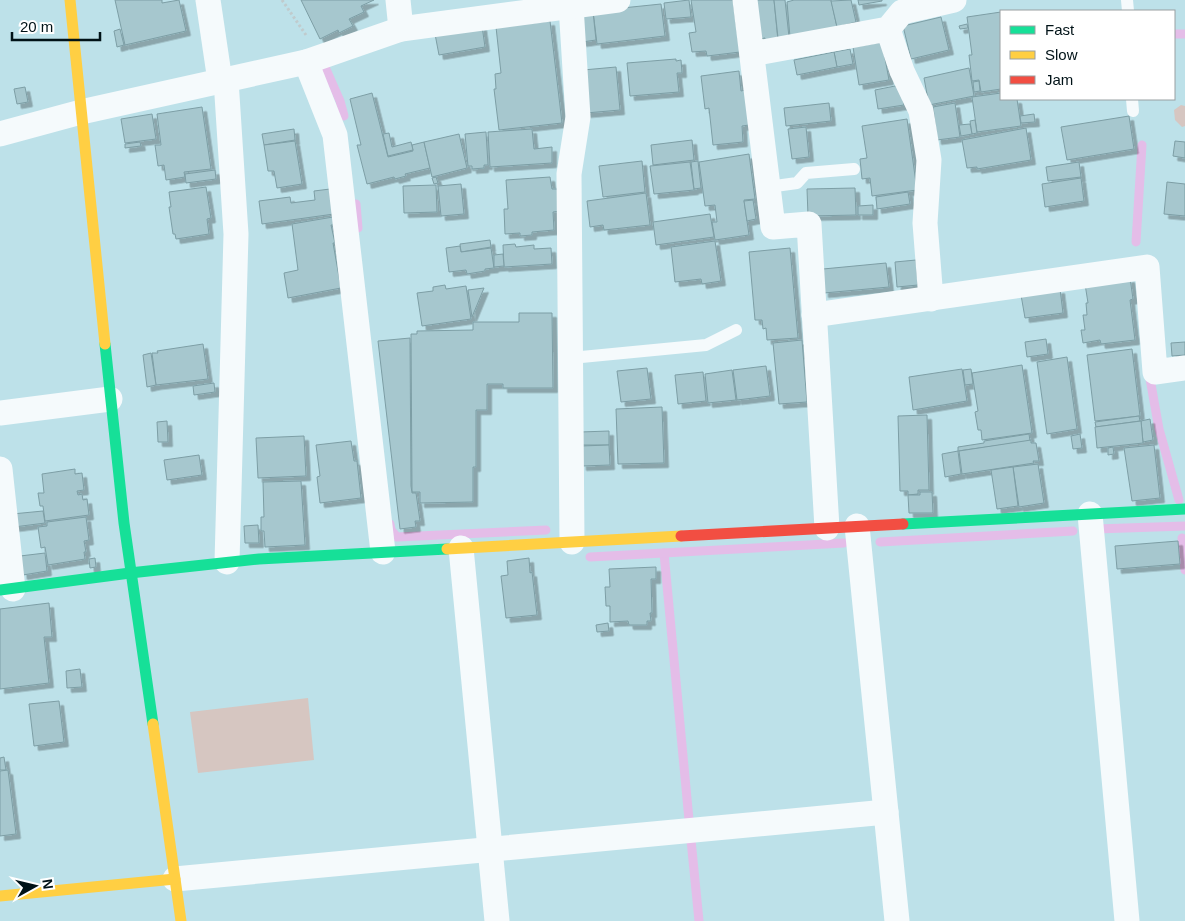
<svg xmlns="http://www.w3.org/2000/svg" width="1185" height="921" viewBox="0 0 1185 921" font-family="Helvetica,sans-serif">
	<defs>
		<filter id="shadow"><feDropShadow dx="4.5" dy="4.5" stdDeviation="0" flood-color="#0004"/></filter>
	</defs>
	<rect width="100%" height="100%" fill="#bde1e9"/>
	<g fill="#d6c6c1">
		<path d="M1181 105 1185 106V126L1182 127 1175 120 1174 110Z"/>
		<path d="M308 698 314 760 198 773 190 712Z"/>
	</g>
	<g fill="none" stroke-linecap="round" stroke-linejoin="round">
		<g stroke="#e4bde8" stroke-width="9">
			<path d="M1174 34H1185"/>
			<path d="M325 67 340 101 344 116"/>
			<path d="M356 204 358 228"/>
			<path d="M1136 242 1142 145"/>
			<path d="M1149 373 1159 429 1179 500"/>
			<path d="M390 524 391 530 397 537 546 530"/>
			<path d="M1096 529 1185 526"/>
			<path d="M1182 538 1185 570"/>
			<path d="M880 542 1073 531"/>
			<path d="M664 553 689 820"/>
			<path d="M590 557 844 543"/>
			<path d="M691 840 699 921"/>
		</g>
	</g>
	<g fill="#a6c7ce" stroke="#7d9ea5" filter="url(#shadow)">
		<path d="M115 0H162V3L179 0 186 31 125 45Z"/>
		<path d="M301 0H374L361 6 364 12 349 19 353 26 339 33 338 30 320 39Z"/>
		<path d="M689 0 691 17 666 19 664 3Z"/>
		<path d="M691 0H733L740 52 707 56 706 51 692 52 689 33 696 32Z"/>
		<path d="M756 0H774L778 41 765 42V38L760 39Z"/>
		<path d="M774 0H785L789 37 778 38Z"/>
		<path d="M794 0H831L837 27 790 37 787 2Z"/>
		<path d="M851 0 856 22 837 27 831 1Z"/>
		<path d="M858 0H882V1L859 5Z"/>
		<path d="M661 4 665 36 597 44 593 11Z"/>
		<path d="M593 12 596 40 582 42 578 14Z"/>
		<path d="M1001 12V89L981 92 979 80 972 81 969 55H972L967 17Z"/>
		<path d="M941 17 949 50 911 59 903 26Z"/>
		<path d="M550 21 562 123 499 130 494 89H496L495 74 501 73 496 27Z"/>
		<path d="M967 24 968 28 960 29 959 26Z"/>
		<path d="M482 26 485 47 439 55 435 34Z"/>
		<path d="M120 29 124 45 117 47 114 31Z"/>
		<path d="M882 42 889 80 859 85 853 47Z"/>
		<path d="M850 49 853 64 837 67 834 52Z"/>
		<path d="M834 52 837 67 797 75 794 60Z"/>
		<path d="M676 59V61L681 60 682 73H677L679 92 630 96 627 63Z"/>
		<path d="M616 67 620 110 586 113 583 70Z"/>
		<path d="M969 68 974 96 929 105 924 78Z"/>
		<path d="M739 71 741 91 745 90 749 125 742 126 743 142 713 145 709 108 705 109 701 76Z"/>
		<path d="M979 81 980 91 974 92 973 82Z"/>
		<path d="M900 85 904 105 878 109 875 90Z"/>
		<path d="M25 87 28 102 17 104 14 89Z"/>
		<path d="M372 93 388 157 413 151 412 145 424 142 430 168 405 174 406 176 395 179 394 177 367 184 357 145H361L350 99Z"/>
		<path d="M1001 93V99H1017L1021 126 977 132 972 97Z"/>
		<path d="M829 103 831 121 786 126 784 108Z"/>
		<path d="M955 103 960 137 937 140 933 107Z"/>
		<path d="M202 107 211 169 184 172 185 177 166 180 164 165 158 166 155 145H161L157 114Z"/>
		<path d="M152 114 156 139 125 143 121 119Z"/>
		<path d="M1034 114 1035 122 1021 123 1020 116Z"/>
		<path d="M1129 116 1134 149 1067 160 1061 127Z"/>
		<path d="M907 119 917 190 872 196 870 178 862 179 860 159 867 158 862 126Z"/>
		<path d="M975 120 977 133 972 134 970 121Z"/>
		<path d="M970 124 972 134 961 136 959 125Z"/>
		<path d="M806 127 809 157 792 159 788 129Z"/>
		<path d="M1026 128 1031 160 977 169V167L967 168 962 140Z"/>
		<path d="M294 129 295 140 264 145 262 134Z"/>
		<path d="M532 129 534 149 552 147V163L490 167 488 132Z"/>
		<path d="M486 132 488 165H484V168L472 169V166H468L465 134Z"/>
		<path d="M389 133 392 147 411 142 413 150 388 156 383 134Z"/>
		<path d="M459 134 467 168 432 177 424 142Z"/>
		<path d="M692 140 694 160 653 165 651 145Z"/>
		<path d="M295 141 302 184 277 188 274 171H268L264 145Z"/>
		<path d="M1175 141 1185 142V158L1173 156Z"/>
		<path d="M140 142 141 146 125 148V144Z"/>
		<path d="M749 154 755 199 744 200 749 235 715 240 712 222H717L715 205 705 206 699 162Z"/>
		<path d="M642 161 645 192 603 197 599 166Z"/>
		<path d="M698 161 701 188 694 189 691 162Z"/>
		<path d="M690 162 694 190 654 194 650 166Z"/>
		<path d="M1079 162 1081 177 1048 181 1046 167Z"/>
		<path d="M215 170 216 179 186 183 185 174Z"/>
		<path d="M436 177 438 183 434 184 432 178Z"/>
		<path d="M550 177 552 189H559L561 211 553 212 554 230 532 232V235L520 236V233L505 234 504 209H508L506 180Z"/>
		<path d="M1081 178 1084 201 1045 207 1042 184Z"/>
		<path d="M1167 182 1185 184V216L1164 214Z"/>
		<path d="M461 184 464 214 441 216 438 186Z"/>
		<path d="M436 185 437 212 404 213 403 186Z"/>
		<path d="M206 187 211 218 207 219 209 234 176 239 175 234H173L169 207H171L169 192Z"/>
		<path d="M855 188 856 215 808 216 807 189Z"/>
		<path d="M330 189 334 214 262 224 259 201 290 197 291 203 315 200 314 191Z"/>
		<path d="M908 192 910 204 877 209 876 197Z"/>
		<path d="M646 193 650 225 604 230 603 225 590 227 587 201Z"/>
		<path d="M753 200 756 219 747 221 744 201Z"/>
		<path d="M873 205V215H858V206Z"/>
		<path d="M710 214 714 237 656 245 653 222Z"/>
		<path d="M333 217 335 225H331L335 243H333L341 288 288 298 284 273 298 270 292 224Z"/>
		<path d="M490 240 491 247 461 252 460 244Z"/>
		<path d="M715 241 721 281 702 284 701 279 675 282 671 247Z"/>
		<path d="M515 244 516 247 534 245V249L551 248 552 264 504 267 503 245Z"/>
		<path d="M460 246 461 252 491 248 494 268 485 269V271L467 274 466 270 449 272 446 248Z"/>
		<path d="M790 248 798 338 767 340 766 328 763 329 762 320H755L749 252Z"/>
		<path d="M503 254 504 266 494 267V255Z"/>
		<path d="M916 260 918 285 897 287 895 262Z"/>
		<path d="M886 263 889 287 824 293 823 269Z"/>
		<path d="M1130 278 1133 299 1130 300 1135 340 1101 344 1100 340 1083 343 1081 330H1085L1083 315H1087L1086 303H1088L1085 284Z"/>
		<path d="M445 285 446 289 466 286 471 319 422 326 417 293 433 291V287Z"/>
		<path d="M484 288 472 317 468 290Z"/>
		<path d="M1060 289 1063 313 1025 318 1021 295Z"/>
		<path d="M519 313H552L553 388H503V384H487V410H476V467H473V502L420 503V492H412L411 334H417V331L473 330V322H519Z"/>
		<path d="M410 338 411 486 412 493H416L420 521H415L416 527 400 529 378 341Z"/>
		<path d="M1046 339 1048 354 1027 357 1025 342Z"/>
		<path d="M802 340 807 402 779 404 773 343Z"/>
		<path d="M1185 342V355L1172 356 1171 343Z"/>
		<path d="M203 344 208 379 156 385 152 353H158L157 351Z"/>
		<path d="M1132 349 1140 416 1095 421 1087 355Z"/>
		<path d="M151 353 156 385 147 387 143 355Z"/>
		<path d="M1067 357 1077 429 1047 434 1037 362Z"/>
		<path d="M1022 365 1032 433 982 440 981 430H978L975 412 978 411 972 373Z"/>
		<path d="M766 366 770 396 737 400 733 370Z"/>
		<path d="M647 368 651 399 621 402 617 371Z"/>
		<path d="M962 369 967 401 913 410 909 377Z"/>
		<path d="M971 369 973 384 965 385 963 370Z"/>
		<path d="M732 370 736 400 708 403 705 374Z"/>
		<path d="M703 372 706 401 678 404 675 375Z"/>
		<path d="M214 383 215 392 194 395 193 386Z"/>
		<path d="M662 407 664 463 618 464 616 409Z"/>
		<path d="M927 415 929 490H918V494L908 495V491H900L898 416Z"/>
		<path d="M1139 416 1140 421 1096 427 1095 422Z"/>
		<path d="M1150 419 1153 440 1143 442 1141 421Z"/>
		<path d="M167 421 168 442H158L157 422Z"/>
		<path d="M1141 421 1143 443 1097 448 1095 427Z"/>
		<path d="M609 431V445H581L580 432Z"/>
		<path d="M1029 434 1030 441 958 451V447L984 443V441Z"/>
		<path d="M1080 434 1082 448 1073 449 1071 436Z"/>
		<path d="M304 436 306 476 258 478 256 438Z"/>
		<path d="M1031 440V443H1036L1039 461H1033L1034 463 962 474 959 451Z"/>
		<path d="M351 441 354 461H357L361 498 320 503 317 477 320 476 316 445Z"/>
		<path d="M609 445 610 465 582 466 581 446Z"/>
		<path d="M1154 445 1160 498 1132 501 1124 448Z"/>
		<path d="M1113 447 1114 454 1108 455V448Z"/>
		<path d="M958 451 961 474 945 477 942 454Z"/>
		<path d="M199 455 202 475 167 480 164 460Z"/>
		<path d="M1038 464 1044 503 1019 507 1013 467Z"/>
		<path d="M1013 467 1018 506 997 509 991 470Z"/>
		<path d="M75 469V474L82 473 84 490 77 491 78 495 82 494 83 500 87 499 89 515 45 521 43 506H40L38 493H44L42 474Z"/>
		<path d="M301 481 305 545 265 547 264 531H261V517H264L263 482Z"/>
		<path d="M920 492H932L933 513H909L908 495H920Z"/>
		<path d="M43 511 45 523 14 527 12 514Z"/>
		<path d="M86 517 89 540 84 541 86 552H84L85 559 48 565 45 547 41 548 38 527 47 526V522Z"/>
		<path d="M258 525 259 543H245L244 526Z"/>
		<path d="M1178 541 1180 564 1117 569 1115 546Z"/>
		<path d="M45 553 47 571 23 575 20 556Z"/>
		<path d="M95 558 96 567 90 568 89 559Z"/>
		<path d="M529 558 530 573 532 572 537 615 506 618 501 576 508 575 507 561Z"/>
		<path d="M656 567V579H651L652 613H650L651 621H647V625H629L628 621 610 622V606H606L605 587H610L609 569Z"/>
		<path d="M49 603 52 637H44L49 683 0 689V609Z"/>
		<path d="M608 623 609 631 597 632 596 625Z"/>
		<path d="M80 669 82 687 67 688 66 671Z"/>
		<path d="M59 701 64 742 34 746 29 704Z"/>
		<path d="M4 757 6 770H0V758Z"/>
		<path d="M8 770 16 834 0 836V771Z"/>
	</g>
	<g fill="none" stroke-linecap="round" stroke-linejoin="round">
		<path stroke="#c0cbcd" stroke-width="3" stroke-dasharray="2.5 2.5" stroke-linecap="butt" d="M282 0 306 35"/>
		<g stroke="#f5fafc" stroke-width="12">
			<path d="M1127 0 1128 11"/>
			<path d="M1132 99 1133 111"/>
			<path d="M768 187 797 183 806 173 854 169"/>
			<path d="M571 358 706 345 736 330"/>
		</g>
		<g stroke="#f5fafc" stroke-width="25">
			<path d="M208 0 220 81"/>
			<path d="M398 0 401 29"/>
			<path d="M745 0 773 227 809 224 827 528"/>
			<path d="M571 6 578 117 569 174 572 542"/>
			<path d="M888 29 902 71 921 111 929 160 925 223 931 299"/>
			<path d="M752 54 888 29 902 12 954 0"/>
			<path d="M306 62 335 135 383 552"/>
			<path d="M226 80 236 234 227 562"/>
			<path d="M0 134 81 112 306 62 401 29 618 0"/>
			<path d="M814 315 1147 267 1155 372 1185 368"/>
			<path d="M0 413 110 399"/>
			<path d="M0 469 13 589"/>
			<path d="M1090 514 1127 921"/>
			<path d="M857 526 897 921"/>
			<path d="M461 548 497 921"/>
			<path d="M175 879 886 812"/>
		</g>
		<g stroke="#16e098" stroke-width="11">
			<path d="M105 344 124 523 153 724"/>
			<path d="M903 524 1185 509"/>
			<path d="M0 590 130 573 259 559 447 549"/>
		</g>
		<g stroke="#ffcf43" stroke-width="11">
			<path d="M70 0 105 344"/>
			<path d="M447 549 681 536"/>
			<path d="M153 724 181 921"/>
			<path d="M0 896 175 879"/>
		</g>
		<path stroke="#f24e42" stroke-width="11" d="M681 536 903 524"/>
	</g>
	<rect x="1000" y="10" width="175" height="90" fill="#ffffff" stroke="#99a0a2"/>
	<rect x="1010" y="26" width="25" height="8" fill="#16e098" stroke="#99a0a2"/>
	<text x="1045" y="35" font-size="15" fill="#001217">Fast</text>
	<rect x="1010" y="51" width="25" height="8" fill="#ffcf43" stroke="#99a0a2"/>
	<text x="1045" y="60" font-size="15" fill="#001217">Slow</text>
	<rect x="1010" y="76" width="25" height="8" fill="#f24e42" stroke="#99a0a2"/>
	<text x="1045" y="85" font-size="15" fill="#001217">Jam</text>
	<g transform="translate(35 886) rotate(82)" stroke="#ffffff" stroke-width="4" paint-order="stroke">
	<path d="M0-4L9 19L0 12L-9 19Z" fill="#001217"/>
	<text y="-8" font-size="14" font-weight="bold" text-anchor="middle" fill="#001217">N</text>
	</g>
	<path d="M12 32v8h88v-8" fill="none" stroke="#001217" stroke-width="2.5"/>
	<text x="20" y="32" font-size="15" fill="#001217" stroke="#ffffff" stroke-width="4" paint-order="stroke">20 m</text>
</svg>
